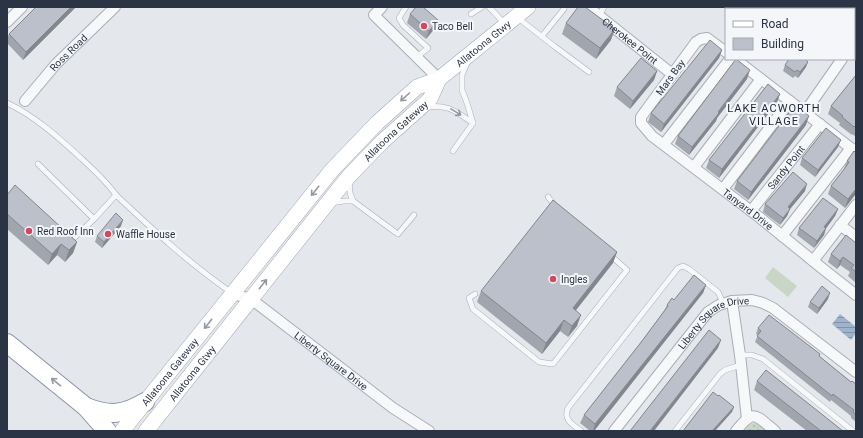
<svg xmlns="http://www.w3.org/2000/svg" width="863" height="438" viewBox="0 0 863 438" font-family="Roboto,sans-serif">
	<defs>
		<pattern id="park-dots" width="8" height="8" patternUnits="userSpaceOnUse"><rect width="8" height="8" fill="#c9d6c5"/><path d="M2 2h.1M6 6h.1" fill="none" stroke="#adb8ab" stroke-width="1.8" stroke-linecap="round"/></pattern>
		<pattern id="water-rules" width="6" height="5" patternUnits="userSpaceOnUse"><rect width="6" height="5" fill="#9fb4cc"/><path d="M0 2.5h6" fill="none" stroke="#8293a7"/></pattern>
	</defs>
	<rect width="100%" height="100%" fill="#e4e7ec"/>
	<path fill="url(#park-dots)" d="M754 423 759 424 767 431H744L749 425Z"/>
	<path fill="#c9d6c5" d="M773 267 797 286 788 297 765 278Z"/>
	<path fill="url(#water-rules)" d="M840 314 856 327V333L851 340 832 324Z"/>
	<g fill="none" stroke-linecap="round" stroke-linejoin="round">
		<defs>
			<g id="lane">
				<path d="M406 7 399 18 403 25 428 48 417 57"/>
				<path d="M489 7 505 24"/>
				<path d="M471 14 482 7"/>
				<path d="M599 16 604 7"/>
				<path d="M518 18 554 46 589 72"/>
				<path d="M542 36 564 9"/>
				<path d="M7 103C35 116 59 138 82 159 94 170 106 181 116 195"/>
				<path d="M427 107C449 104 456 112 473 123L467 103 462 90V75L467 63"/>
				<path d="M453 151 473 123"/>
				<path d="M38 164 94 219 116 195C153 230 190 264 232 293"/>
				<path d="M548 197 556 207"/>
				<path d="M353 201 395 232"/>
				<path d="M331 203 344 201H353L350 193 349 182"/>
				<path d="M398 234 414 215"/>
				<path d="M75 237 94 219"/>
				<path d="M475 294 469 298 473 309 539 362 553 364 627 270 610 255"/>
				<path d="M740 355H752L763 359 853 431"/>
				<path d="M581 431C573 425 563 420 568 408L678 268 683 266 689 269 718 292 723 303"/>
				<path d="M675 431 720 374 725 370 741 365"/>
			</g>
			<g id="street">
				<path d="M382 7 374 15 439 79"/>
				<path id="s1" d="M588 7 672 74"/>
				<path d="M7 22 22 7"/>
				<path d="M854 42 856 39"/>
				<path id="s2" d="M726 52 707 38 701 39 696 42 644 113 641 117V123L652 136 759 217 823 269 856 295"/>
				<path d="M735 59 856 152"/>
				<path id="s3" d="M25 101 56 64 115 7"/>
				<path d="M805 112 842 59"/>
				<path d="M664 144 730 59"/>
				<path d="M694 167 761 79"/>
				<path d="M723 189 790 101"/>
				<path id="s4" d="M751 211 820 124"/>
				<path d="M840 225 856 237"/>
				<path d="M782 236 851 148"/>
				<path d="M813 261 856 205"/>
				<path id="s5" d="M233 294 251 299 393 408 429 431"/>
				<path d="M732 301 740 355 747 419"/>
				<path id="s6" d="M614 431 708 312 719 305 732 301 752 300 763 303 773 308 856 372"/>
				<path d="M736 431C754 408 755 415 775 431"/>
			</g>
			<g id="primary">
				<path id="s7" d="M122 431 332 170 377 123 417 87 439 79 528 7"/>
				<path id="s8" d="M146 431 349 176 383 141 430 99 439 79"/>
			</g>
			<g id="highway">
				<path d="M7 343 86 407 107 431"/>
				<path d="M86 407C110 416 123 415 145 402"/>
			</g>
		</defs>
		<use href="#lane" stroke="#a9aeb7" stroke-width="6"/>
		<use href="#street" stroke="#a9aeb7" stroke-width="12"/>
		<use href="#primary" stroke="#a3abb8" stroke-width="16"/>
		<use href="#highway" stroke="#8b94a3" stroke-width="20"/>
		<use href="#lane" stroke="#f7f8fa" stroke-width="5"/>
		<use href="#street" stroke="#f7f8fa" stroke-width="10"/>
		<use href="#primary" stroke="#fff" stroke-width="15"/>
		<use href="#highway" stroke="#fff" stroke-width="18"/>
	</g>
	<g fill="#a1a5ae">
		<path d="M36 7H76L23 60 7 43V39L9 34Z"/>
		<path d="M794 7H804L802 9H797Z"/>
		<path d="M410 14 438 20 435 28 426 39 407 23Z"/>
		<path d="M566 23 611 40 596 59 562 34Z"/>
		<path d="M722 50 719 58 661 132 648 122 651 113Z"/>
		<path d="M789 59H807L806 67 798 78 795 76 793 78 783 71 785 65Z"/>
		<path d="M657 71 654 80 630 109 614 96 617 87Z"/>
		<path d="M856 75V137L852 134V135L839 125 840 123 828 114 831 106Z"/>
		<path d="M747 79 717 118 716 121 689 155 675 144 678 136Z"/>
		<path d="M780 94 777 102 719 178 706 168 709 160Z"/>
		<path d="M806 125 748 200 734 189 737 181Z"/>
		<path d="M838 147 815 177 800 165 802 158Z"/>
		<path d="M856 153V191L855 195 845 208 828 194 831 186 844 169 847 161Z"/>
		<path d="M805 191 785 215 790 209 787 216 780 225 763 212 765 204Z"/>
		<path d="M7 195 77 242 73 253 65 262 57 255 48 265 7 229Z"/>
		<path d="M838 209 835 216 826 228 824 235 814 248 797 235 799 228Z"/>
		<path d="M121 226 102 248 95 242 97 236Z"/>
		<path d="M856 243V283L848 276 850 272 840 265 837 269 828 262 831 254Z"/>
		<path d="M617 252 613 263 576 310 577 326 568 337 560 331 542 354 477 302 481 291Z"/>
		<path d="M706 285 703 293 594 431H590L580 423 584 415 642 341 664 311 667 305 674 300Z"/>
		<path d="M828 299 817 314 808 307 810 302Z"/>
		<path d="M758 328 820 354 819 356 851 382 856 384V422L851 418V416L831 400 830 402 755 342 758 335 756 334Z"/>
		<path d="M757 381 843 431H807L754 390Z"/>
	</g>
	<g fill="#83868d">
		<path d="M71 7H76L23 60 26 52Z"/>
		<path d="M438 20 435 28 426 39 429 31Z"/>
		<path d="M615 29 611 40 596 59 600 48Z"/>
		<path d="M722 50 719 58 661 132 664 124Z"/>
		<path d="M808 62 806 67 798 78 800 72Z"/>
		<path d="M750 70 747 79 717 118 716 121 689 155 692 147Z"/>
		<path d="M657 71 654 80 630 109 633 101Z"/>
		<path d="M780 94 777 102 719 178 722 169Z"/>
		<path d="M809 116 806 125 748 200 751 192Z"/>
		<path d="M841 140 838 147 815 177 818 170Z"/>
		<path d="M807 184 805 191 785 215 788 207Z"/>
		<path d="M856 185V191L855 195 845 208 848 199Z"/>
		<path d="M790 209 787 216 780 225 783 218Z"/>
		<path d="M838 209 835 216 822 234 824 227Z"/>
		<path d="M123 220 121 226 102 248 104 242Z"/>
		<path d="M826 228 824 235 814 248 817 241Z"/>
		<path d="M77 242 73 253 65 262 69 250Z"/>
		<path d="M61 244 57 255 48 265 52 254Z"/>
		<path d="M617 252 613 263 569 319 573 308Z"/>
		<path d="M843 257 840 265 837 269 840 261Z"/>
		<path d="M706 285 703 293 594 431H593L595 424Z"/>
		<path d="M830 293 828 299 817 314 819 308Z"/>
		<path d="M581 315 577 326 568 337 572 326Z"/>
		<path d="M564 320 560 331 542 354 546 343Z"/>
		<path d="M721 340 718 348 654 431H650Z"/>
		<path d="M734 407 732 412 715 431H712Z"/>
	</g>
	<g fill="#bbc0ca" stroke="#83868d">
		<path d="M36 7H71L26 52 9 34Z"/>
		<path d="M416 7H423L438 20 429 31 410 14Z"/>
		<path d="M578 7H585L615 29 600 48 566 23Z"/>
		<path d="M710 40 722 50 664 124 651 113Z"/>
		<path d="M641 58 657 71 633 101 617 87Z"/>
		<path d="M736 59 750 70 718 112 719 113 692 147 678 136Z"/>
		<path d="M789 59H807L806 60 808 62 800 72 797 70 795 72 785 65Z"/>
		<path d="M856 75V127L855 126 854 127 842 117 843 116 831 106Z"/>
		<path d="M768 84 780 94 722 169 709 160Z"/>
		<path d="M795 105 809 116 751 192 737 181Z"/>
		<path d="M826 128 841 140 818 170 802 158Z"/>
		<path d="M854 151 856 153V189L848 199 831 186 845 168 849 162 847 161Z"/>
		<path d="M793 172 807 184 788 207 790 209 783 218 765 204Z"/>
		<path d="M15 185 77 242 69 250 61 244 52 254 7 214V195Z"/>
		<path d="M823 198 838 209 824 227 826 228 817 241 799 228Z"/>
		<path d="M553 200 617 252 573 308 581 315 572 326 564 320 546 343 481 291Z"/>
		<path d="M116 213 123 220 104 242 97 236Z"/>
		<path d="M846 235 856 243V272L851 268 854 265 843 257 840 261 831 254Z"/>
		<path d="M694 275 706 285 595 424 584 415 642 341 668 306 667 305 672 298 674 300Z"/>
		<path d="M822 286 830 293 819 308 810 302Z"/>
		<path d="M769 315 820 354 819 356 851 382 852 381 856 384V415L853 412 854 410 833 394 832 396 757 336 761 331 758 328Z"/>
		<path d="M709 330 721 340 650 431H630Z"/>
		<path d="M766 370 843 431H821L757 381Z"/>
		<path d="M713 392 718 396 719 395 734 407 712 431H683Z"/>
	</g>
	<defs><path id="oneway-shaft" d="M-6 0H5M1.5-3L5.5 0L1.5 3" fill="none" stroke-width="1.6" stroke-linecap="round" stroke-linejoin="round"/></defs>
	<g stroke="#959aa2">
		<use href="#oneway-shaft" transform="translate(405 97) rotate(138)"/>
		<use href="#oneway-shaft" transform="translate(315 191) rotate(129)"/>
		<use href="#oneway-shaft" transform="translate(263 284) rotate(-52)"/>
		<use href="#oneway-shaft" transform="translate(208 324) rotate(129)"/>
		<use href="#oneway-shaft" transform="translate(56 382) rotate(-141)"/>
	</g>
	<use stroke="#9196a0" href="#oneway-shaft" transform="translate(456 112) rotate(31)"/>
	<g fill="#d1495b" stroke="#f4f6f9" stroke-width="1.5">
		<circle cx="424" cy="26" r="4"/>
		<circle cx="29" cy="231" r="4"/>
		<circle cx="108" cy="234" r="4"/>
		<circle cx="553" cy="279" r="4"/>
	</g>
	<g text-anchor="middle" stroke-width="4" stroke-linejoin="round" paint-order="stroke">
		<g font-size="10" fill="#2b3445" stroke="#f4f6f9" text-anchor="start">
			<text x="432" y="30">Taco Bell</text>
			<text x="37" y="235">Red Roof Inn</text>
			<text x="116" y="238">Waffle House</text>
			<text x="561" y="283">Ingles</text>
		</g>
		<g font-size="10" fill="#2b3445" stroke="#f4f6f9">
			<text dy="4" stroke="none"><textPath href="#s1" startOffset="54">Cherokee Point</textPath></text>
			<text dy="4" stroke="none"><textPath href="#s7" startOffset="534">Allatoona Gtwy</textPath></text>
			<text dy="4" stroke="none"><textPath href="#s3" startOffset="65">Ross Road</textPath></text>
			<text transform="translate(670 77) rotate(-54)" y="4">Mars Bay</text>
			<text dy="4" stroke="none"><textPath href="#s8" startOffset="391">Allatoona Gateway</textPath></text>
			<text dy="4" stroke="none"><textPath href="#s4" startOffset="56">Sandy Point</textPath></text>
			<text dy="4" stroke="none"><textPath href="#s2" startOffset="272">Tanyard Drive</textPath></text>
			<text dy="4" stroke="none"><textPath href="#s6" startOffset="151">Liberty Square Drive</textPath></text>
			<text dy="4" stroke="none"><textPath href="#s5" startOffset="120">Liberty Square Drive</textPath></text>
			<text dy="4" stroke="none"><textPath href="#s7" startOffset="76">Allatoona Gateway</textPath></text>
			<text dy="4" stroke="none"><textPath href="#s8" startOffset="74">Allatoona Gtwy</textPath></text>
		</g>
		<g font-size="11" letter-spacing="1" fill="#1d2536" stroke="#f4f6f9">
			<text x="774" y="112">LAKE ACWORTH<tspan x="774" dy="13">VILLAGE</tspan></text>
		</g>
	</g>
	<rect width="863" height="438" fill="none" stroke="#2b3445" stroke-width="16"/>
	<rect x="725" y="8" width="130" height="52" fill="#f4f6f9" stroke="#a4a8b1"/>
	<rect x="733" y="21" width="20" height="6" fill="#ffffff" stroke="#a4a8b1"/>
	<text x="761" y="28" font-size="12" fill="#2b3445">Road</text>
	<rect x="733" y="38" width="20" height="12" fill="#bbc0ca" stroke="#a4a8b1"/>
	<text x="761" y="48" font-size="12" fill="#2b3445">Building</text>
</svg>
